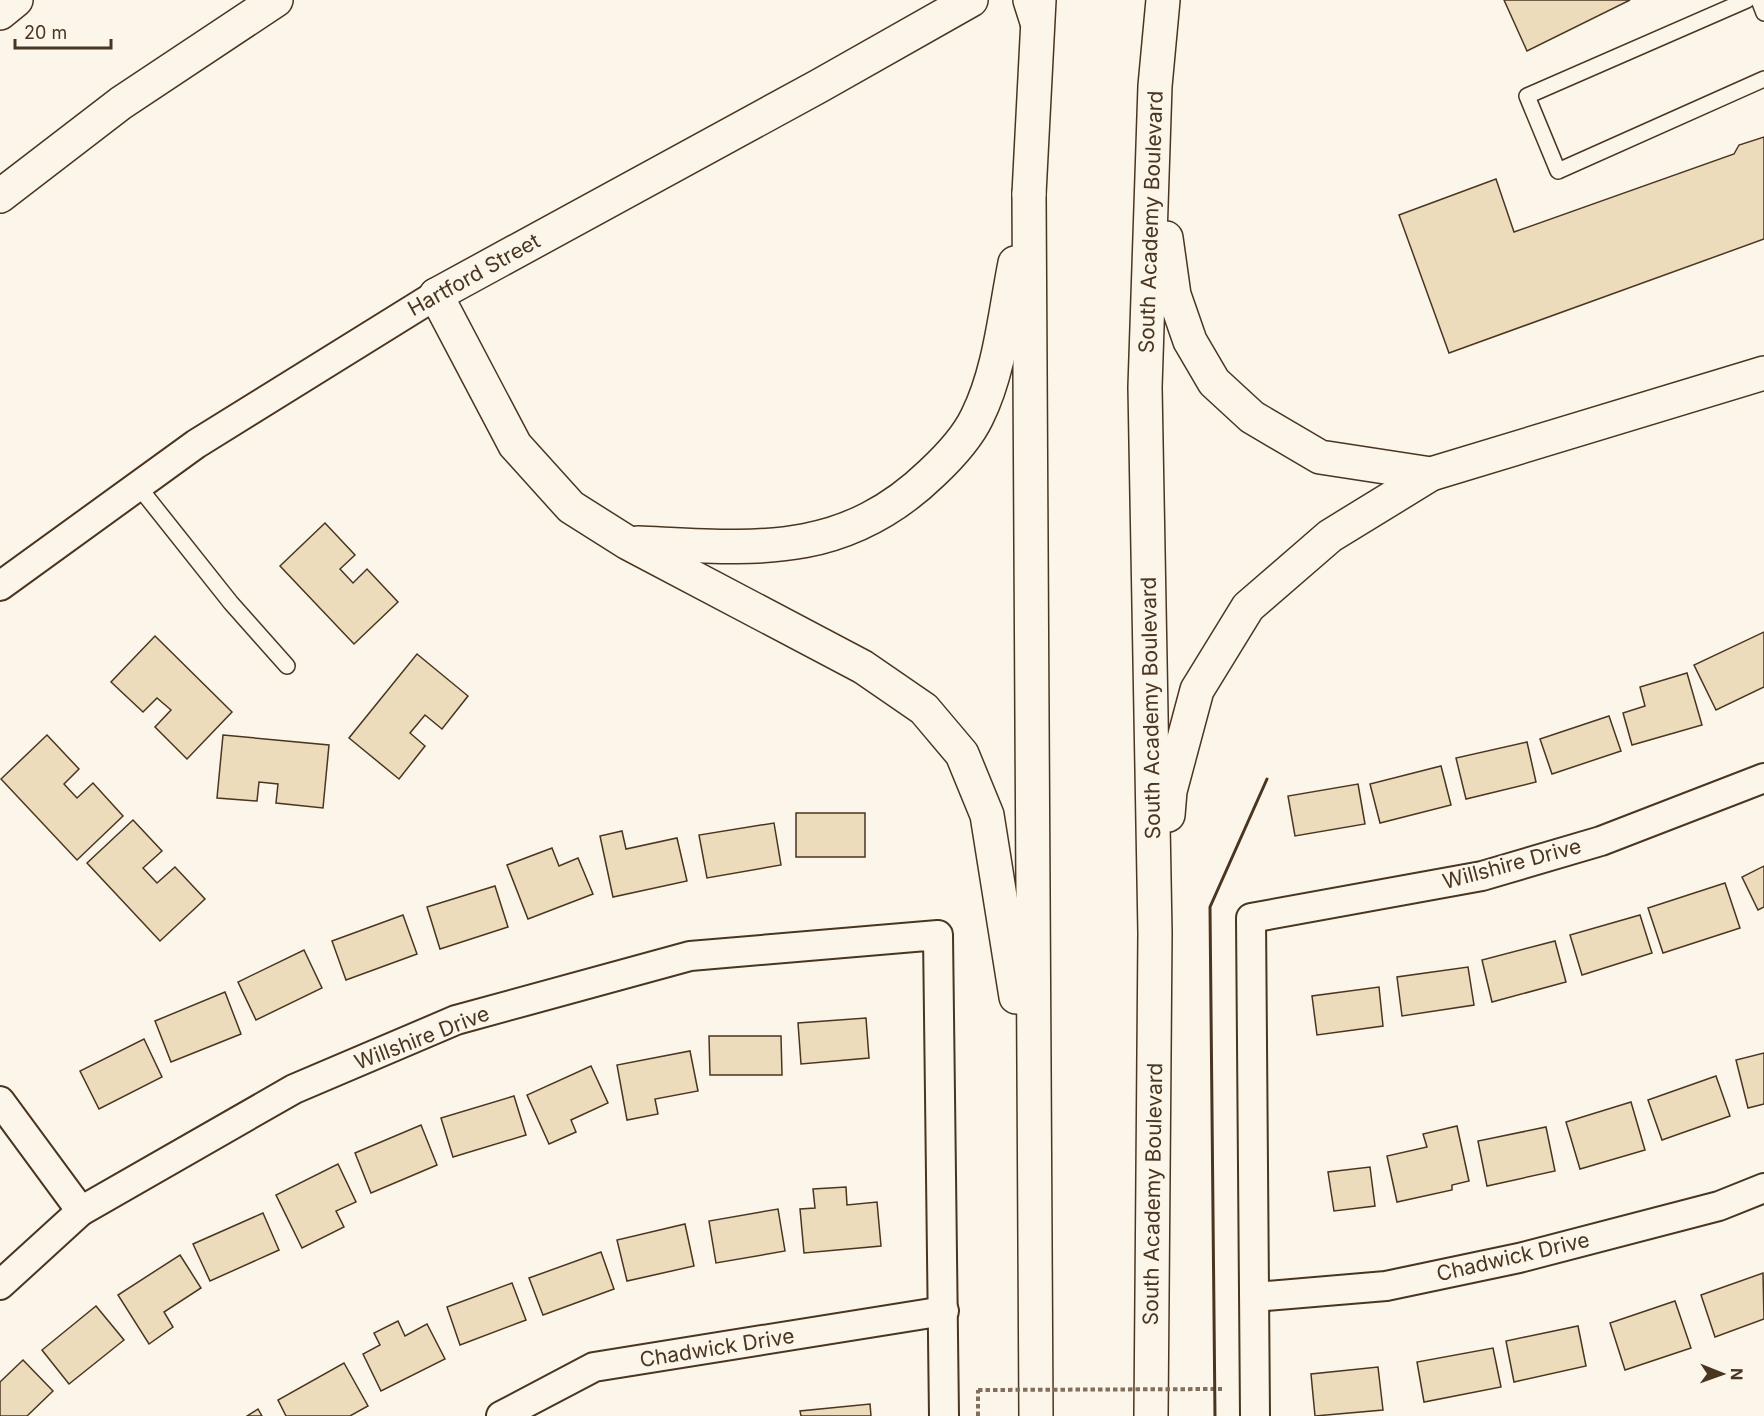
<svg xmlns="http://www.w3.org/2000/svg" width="1764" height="1416" viewBox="0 0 1764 1416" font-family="Inter,sans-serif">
	<rect width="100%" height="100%" fill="#fbf6e9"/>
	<g fill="#ecdcbc" stroke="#4a3520" stroke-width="1.5">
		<path d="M1504 0H1630L1527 51Z"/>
		<path d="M1764 137V239L1449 353 1399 215 1496 179 1514 232 1734 154 1739 145Z"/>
		<path d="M325 523 355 555 340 569 353 583 367 569 398 602 354 644 280 566Z"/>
		<path d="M1764 632V687L1716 710 1694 665Z"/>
		<path d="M155 636 232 712 187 759 155 727 171 710 157 698 143 712 111 682Z"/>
		<path d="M417 654 468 696 442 729 425 715 410 733 425 746 399 779 349 738Z"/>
		<path d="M1687 673 1702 725 1632 745 1623 713 1645 706 1640 687Z"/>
		<path d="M1609 716 1621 751 1552 774 1540 739Z"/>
		<path d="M47 735 79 769 64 784 77 798 93 783 123 816 77 860 1 779Z"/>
		<path d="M223 735 329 745 323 808 276 803 278 784 259 782 257 801 217 798Z"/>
		<path d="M1527 742 1536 782 1466 799 1456 758Z"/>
		<path d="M1441 766 1451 805 1380 823 1370 784Z"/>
		<path d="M1358 784 1365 824 1295 836 1288 796Z"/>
		<rect x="796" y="813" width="69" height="44"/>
		<path d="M133 820 162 851 143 868 157 883 175 867 205 899 160 941 87 863Z"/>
		<path d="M774 823 781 865 707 878 699 835Z"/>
		<path d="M622 831 626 849 677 838 687 881 613 897 600 836Z"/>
		<path d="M552 848 559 866 578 858 593 894 528 919 507 865Z"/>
		<path d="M1764 866V907L1758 910 1742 877Z"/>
		<path d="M1725 883 1740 928 1663 953 1648 908Z"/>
		<path d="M495 886 508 927 440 949 427 907Z"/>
		<path d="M403 915 417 954 346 980 332 941Z"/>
		<path d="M1640 915 1652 953 1582 975 1570 935Z"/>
		<path d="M1555 941 1566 982 1492 1002 1482 960Z"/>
		<path d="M304 950 322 988 256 1020 238 982Z"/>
		<path d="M1468 967 1474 1005 1402 1016 1397 977Z"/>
		<path d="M1379 987 1383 1026 1317 1035 1312 996Z"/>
		<path d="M225 992 241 1034 171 1062 155 1021Z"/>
		<path d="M866 1018 869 1058 801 1064 798 1023Z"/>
		<path d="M709 1036H781L782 1075H710Z"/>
		<path d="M144 1039 162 1077 99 1109 80 1071Z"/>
		<path d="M690 1051 698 1091 655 1099 658 1114 627 1120 617 1065Z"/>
		<path d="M1764 1053V1104L1748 1108 1736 1060Z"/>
		<path d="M591 1066 608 1103 571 1120 576 1132 549 1144 527 1095Z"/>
		<path d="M1716 1076 1730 1116 1662 1140 1648 1100Z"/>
		<path d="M514 1096 526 1135 453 1157 441 1118Z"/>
		<path d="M1631 1102 1645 1150 1580 1169 1566 1122Z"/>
		<path d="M421 1125 437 1165 371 1193 355 1153Z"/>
		<path d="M1457 1126 1469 1181 1452 1185V1190L1397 1202 1387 1156 1427 1147 1423 1134Z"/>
		<path d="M1546 1127 1555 1171 1487 1186 1478 1141Z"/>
		<path d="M338 1164 356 1202 336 1211 344 1227 302 1248 276 1195Z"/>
		<path d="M1370 1167 1375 1206 1334 1211 1328 1172Z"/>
		<path d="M846 1187 847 1205 877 1202 881 1246 804 1253 800 1209 815 1208 813 1189Z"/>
		<path d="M778 1209 785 1251 716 1263 709 1221Z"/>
		<path d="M263 1213 279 1250 210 1281 193 1244Z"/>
		<path d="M685 1224 694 1266 627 1281 617 1240Z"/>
		<path d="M601 1252 614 1289 543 1315 529 1278Z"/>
		<path d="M180 1255 201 1288 164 1312 173 1327 149 1344 118 1295Z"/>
		<path d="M1763 1273 1764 1319 1715 1337 1701 1295Z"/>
		<path d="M512 1283 526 1320 460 1345 447 1307Z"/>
		<path d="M1675 1301 1691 1348 1625 1370 1610 1323Z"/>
		<path d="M96 1306 124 1340 69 1384 42 1350Z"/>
		<path d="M398 1321 405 1336 427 1324 445 1359 381 1391 363 1354 380 1345 374 1333Z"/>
		<path d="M1578 1326 1586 1366 1514 1382 1506 1341Z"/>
		<path d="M1493 1348 1501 1387 1424 1402 1417 1362Z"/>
		<path d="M23 1360 53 1391 27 1416H0V1382Z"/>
		<path d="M344 1363 368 1406 350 1416H286L278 1400Z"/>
		<path d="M1378 1367 1383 1410 1315 1416 1311 1374Z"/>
		<path d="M870 1404 871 1416H801L800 1411Z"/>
		<path d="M258 1409 262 1416H247Z"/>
	</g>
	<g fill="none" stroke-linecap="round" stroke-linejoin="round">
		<defs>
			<g id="service">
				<path d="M1747 0 1527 96 1558 171 1764 79"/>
				<path d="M1759 0 1764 13"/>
				<path d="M138 486 231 603 287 666"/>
			</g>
			<g id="minor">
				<path d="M0 586 196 444 436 295"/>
				<path d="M0 1101 81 1211"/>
				<path d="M0 1285 81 1211 294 1089 456 1020 690 956 938 935 944 1416"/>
				<path d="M1255 1297 1386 1286 1519 1258 1719 1206 1764 1188"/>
				<path d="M501 1416 594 1367 944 1311"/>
				<path d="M1255 1416 1251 918 1482 876 1601 841 1764 778"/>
			</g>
			<path id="tertiary" d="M436 295 819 86 971 0"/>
			<path id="trunk" d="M1029 194 1039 0"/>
			<g id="motorway">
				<path d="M1030 0 1037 22"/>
				<path d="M0 13 16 0"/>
				<path d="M1029 194 1036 1416"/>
				<path d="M0 196 121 103 276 0"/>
				<path d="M1166 238 1174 295 1190 341 1214 382 1252 417 1320 457 1431 474"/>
				<path d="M436 295 515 445 571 507 628 543 863 667 924 709 962 754 987 815 1016 997"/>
				<path d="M638 543C752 548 842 560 932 473 948 458 967 438 977 417 1000 371 1005 313 1015 263"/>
				<path d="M1168 815 1170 791 1197 690 1248 607 1330 536 1431 474 1764 373"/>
				<path d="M1151 1416 1155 933 1145 387 1155 86 1163 0"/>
			</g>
		</defs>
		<use href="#service" stroke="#4a3520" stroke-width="18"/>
		<use href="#minor" stroke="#4a3520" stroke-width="32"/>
		<use href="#tertiary" stroke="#4a3520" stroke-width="36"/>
		<use href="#trunk" stroke="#4a3520" stroke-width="36"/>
		<use href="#motorway" stroke="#4a3520" stroke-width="36"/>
		<path stroke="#7f6f5c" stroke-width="4" stroke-dasharray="4.5 3" stroke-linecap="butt" d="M978 1416V1390"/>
		<use href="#service" stroke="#fbf6e9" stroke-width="15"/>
		<use href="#minor" stroke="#fbf6e9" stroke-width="28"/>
		<use href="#tertiary" stroke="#fbf6e9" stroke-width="33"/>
		<use href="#trunk" stroke="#fbf6e9" stroke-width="33"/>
		<use href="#motorway" stroke="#fbf6e9" stroke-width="33"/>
		<path stroke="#7f6f5c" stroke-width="4" stroke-dasharray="4.5 3" stroke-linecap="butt" d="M978 1390 1222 1389"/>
		<path stroke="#4a3520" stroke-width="3" d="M1215 1416 1210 907 1267 779"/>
	</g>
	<g text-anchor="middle" stroke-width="4.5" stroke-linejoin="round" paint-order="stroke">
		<g font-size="21" fill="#4a3520" stroke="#fbf6e9">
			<text transform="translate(1151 222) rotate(-88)" y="7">South Academy Boulevard</text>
			<text transform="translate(474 275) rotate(-29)" y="7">Hartford Street</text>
			<text transform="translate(1151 708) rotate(-91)" y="7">South Academy Boulevard</text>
			<text transform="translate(1512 864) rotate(-15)" y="7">Willshire Drive</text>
			<text transform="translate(422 1038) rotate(-21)" y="7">Willshire Drive</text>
			<text transform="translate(1153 1194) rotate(-89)" y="7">South Academy Boulevard</text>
			<text transform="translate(1513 1257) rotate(-13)" y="7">Chadwick Drive</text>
			<text transform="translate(717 1348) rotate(-9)" y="7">Chadwick Drive</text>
		</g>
	</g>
	<g transform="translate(1722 1374) rotate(91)" stroke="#fbf6e9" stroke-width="4.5" paint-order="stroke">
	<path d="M0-4.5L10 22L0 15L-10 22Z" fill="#4a3520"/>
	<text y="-9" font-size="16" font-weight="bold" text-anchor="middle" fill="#4a3520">N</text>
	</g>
	<path d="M15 39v9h96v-9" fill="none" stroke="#4a3520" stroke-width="3"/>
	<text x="24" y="39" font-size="18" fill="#4a3520" stroke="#fbf6e9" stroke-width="4.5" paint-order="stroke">20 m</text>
</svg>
